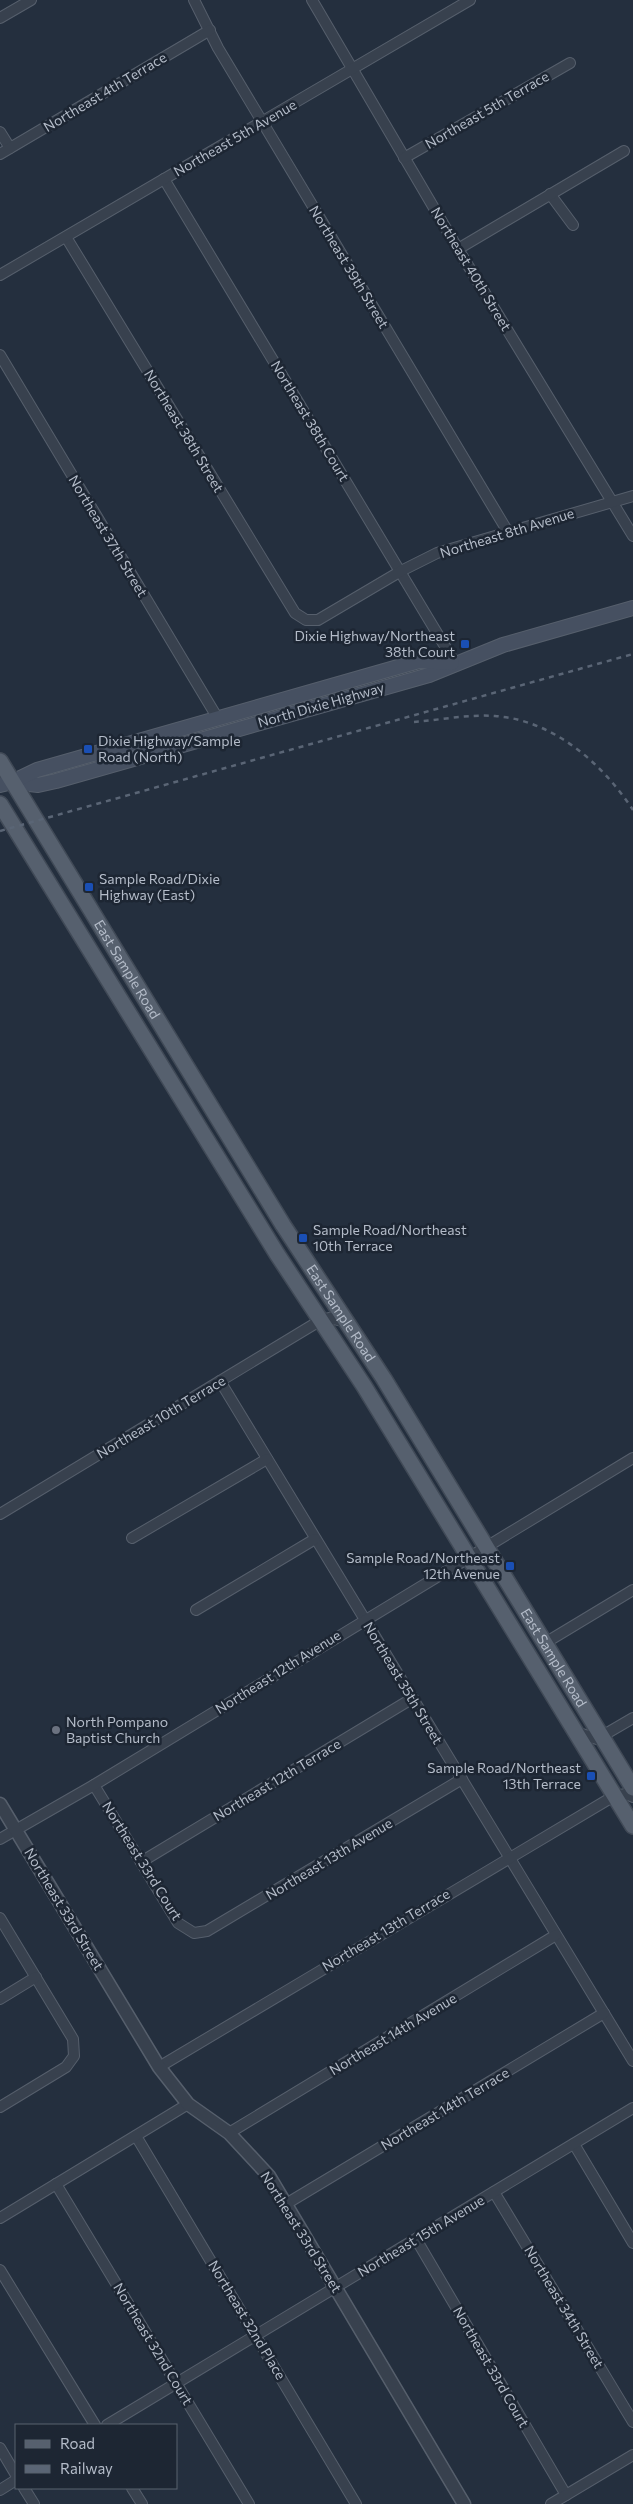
<svg xmlns="http://www.w3.org/2000/svg" width="633" height="2504" viewBox="0 0 633 2504" font-family="Commissioner,sans-serif">
	<rect width="100%" height="100%" fill="#242f3e"/>
	<g fill="none" stroke-linecap="round" stroke-linejoin="round">
		<defs>
			<g id="minor">
				<path d="M194 0 218 48 508 532"/>
				<path d="M312 0 458 249 633 536"/>
				<path d="M0 18 31 0"/>
				<path d="M0 132 10 148"/>
				<path d="M0 154 210 30"/>
				<path d="M404 158 570 63"/>
				<path d="M164 179 455 663"/>
				<path d="M550 194 573 225"/>
				<path d="M66 237 295 613 306 620H318L401 571 437 553 633 496"/>
				<path d="M458 249 624 151"/>
				<path d="M0 275 470 0"/>
				<path d="M0 355 217 717"/>
				<path d="M220 1381 633 2061"/>
				<path d="M0 1514 321 1320 329 1318 347 1322"/>
				<path d="M132 1538 267 1459"/>
				<path d="M196 1610 315 1539"/>
				<path d="M545 1643 633 1590"/>
				<path d="M576 1732 597 1739 633 1718"/>
				<path d="M94 1785 178 1923 194 1933 207 1931 462 1779"/>
				<path d="M0 1839 94 1785 633 1458"/>
				<path d="M141 1862 413 1698"/>
				<path d="M0 1918 73 2039 74 2056 66 2067 0 2107"/>
				<path d="M0 1999 36 1977"/>
				<path d="M159 2067 614 1796 626 1794 633 1797"/>
				<path d="M229 2133 556 1935"/>
				<path d="M136 2136 356 2504"/>
				<path d="M574 2144 633 2243"/>
				<path d="M56 2184 249 2504"/>
				<path d="M494 2192 633 2422"/>
				<path d="M286 2204 604 2013"/>
				<path d="M0 2218 188 2104"/>
				<path d="M416 2239 566 2495"/>
				<path d="M0 2270 95 2425"/>
				<path d="M107 2425 633 2108"/>
				<path d="M0 2448 16 2475"/>
				<path d="M24 2488 34 2504"/>
				<path d="M132 2488 142 2504"/>
				<path d="M0 2490 16 2480"/>
				<path d="M551 2504 633 2455"/>
			</g>
			<path id="tertiary" d="M0 1804 159 2067 188 2104 229 2133 269 2176 464 2504"/>
			<g id="secondary">
				<path d="M12 782 38 785 56 781 429 675 503 645 633 608"/>
				<path d="M0 785 12 782 37 770 419 661 452 663"/>
			</g>
			<g id="primary">
				<path id="s1" d="M0 761 283 1225 384 1379 633 1788"/>
				<path d="M0 804 277 1254 364 1386 633 1826"/>
			</g>
		</defs>
		<use href="#minor" stroke="#565f6c" stroke-width="12"/>
		<use href="#tertiary" stroke="#565f6c" stroke-width="15"/>
		<use href="#secondary" stroke="#565f6c" stroke-width="16"/>
		<use href="#primary" stroke="#414a57" stroke-width="18"/>
		<use href="#minor" stroke="#38414e" stroke-width="10"/>
		<use href="#tertiary" stroke="#38414e" stroke-width="12"/>
		<use href="#secondary" stroke="#465061" stroke-width="14"/>
		<use href="#primary" stroke="#56606e" stroke-width="15"/>
		<g stroke="#5a6575" stroke-width="2.5" stroke-dasharray="5 5" stroke-linecap="butt">
			<path d="M414 722C440 720 469 714 495 716 553 720 602 763 633 810"/>
			<path d="M0 831 633 654"/>
		</g>
	</g>
	<g fill="#1a4fb4" stroke="#1d2633" stroke-width="2">
		<rect x="460" y="639" width="10" height="10" rx="2.5"/>
		<rect x="83" y="744" width="10" height="10" rx="2.5"/>
		<rect x="84" y="882" width="10" height="10" rx="2.5"/>
		<rect x="298" y="1233" width="10" height="10" rx="2.5"/>
		<rect x="505" y="1561" width="10" height="10" rx="2.5"/>
		<rect x="586" y="1771" width="10" height="10" rx="2.5"/>
	</g>
	<circle fill="#6b7280" stroke="#1d2633" stroke-width="2" cx="56" cy="1730" r="5"/>
	<g text-anchor="middle" stroke-width="5" stroke-linejoin="round" paint-order="stroke">
		<g font-size="14" fill="#b4bcc9" stroke="#1d2633">
			<text transform="translate(105 92) rotate(-31)" y="5">Northeast 4th Terrace</text>
			<text transform="translate(487 110) rotate(-30)" y="5">Northeast 5th Terrace</text>
			<text transform="translate(235 138) rotate(-30)" y="5">Northeast 5th Avenue</text>
			<text transform="translate(349 267) rotate(59)" y="5">Northeast 39th Street</text>
			<text transform="translate(471 269) rotate(59)" y="5">Northeast 40th Street</text>
			<text transform="translate(310 421) rotate(59)" y="5">Northeast 38th Court</text>
			<text transform="translate(184 431) rotate(59)" y="5">Northeast 38th Street</text>
			<text transform="translate(507 533) rotate(-17)" y="5">Northeast 8th Avenue</text>
			<text transform="translate(108 536) rotate(59)" y="5">Northeast 37th Street</text>
			<text transform="translate(321 705) rotate(-16)" y="5">North Dixie Highway</text>
			<text dy="5" stroke="none"><textPath href="#s1" startOffset="244">East Sample Road</textPath></text>
			<text dy="5" stroke="none"><textPath href="#s1" startOffset="649">East Sample Road</textPath></text>
			<text transform="translate(161 1417) rotate(-31)" y="5">Northeast 10th Terrace</text>
			<text dy="5" stroke="none"><textPath href="#s1" startOffset="1054">East Sample Road</textPath></text>
			<text transform="translate(278 1672) rotate(-32)" y="5">Northeast 12th Avenue</text>
			<text transform="translate(403 1683) rotate(59)" y="5">Northeast 35th Street</text>
			<text transform="translate(277 1780) rotate(-31)" y="5">Northeast 12th Terrace</text>
			<text transform="translate(329 1859) rotate(-31)" y="5">Northeast 13th Avenue</text>
			<text transform="translate(142 1861) rotate(58)" y="5">Northeast 33rd Court</text>
			<text transform="translate(64 1909) rotate(59)" y="5">Northeast 33rd Street</text>
			<text transform="translate(386 1930) rotate(-31)" y="5">Northeast 13th Terrace</text>
			<text transform="translate(393 2034) rotate(-31)" y="5">Northeast 14th Avenue</text>
			<text transform="translate(445 2109) rotate(-31)" y="5">Northeast 14th Terrace</text>
			<text transform="translate(301 2232) rotate(58)" y="5">Northeast 33rd Street</text>
			<text transform="translate(421 2236) rotate(-31)" y="5">Northeast 15th Avenue</text>
			<text transform="translate(564 2307) rotate(59)" y="5">Northeast 34th Street</text>
			<text transform="translate(247 2320) rotate(59)" y="5">Northeast 32nd Place</text>
			<text transform="translate(153 2344) rotate(59)" y="5">Northeast 32nd Court</text>
			<text transform="translate(491 2367) rotate(60)" y="5">Northeast 33rd Court</text>
		</g>
		<g font-size="14" fill="#b4bcc9" stroke="#1d2633" text-anchor="start">
			<text x="455" y="641" text-anchor="end">Dixie Highway/Northeast<tspan x="455" dy="16">38th Court</tspan></text>
			<text x="98" y="746">Dixie Highway/Sample<tspan x="98" dy="16">Road (North)</tspan></text>
			<text x="99" y="884">Sample Road/Dixie<tspan x="99" dy="16">Highway (East)</tspan></text>
			<text x="313" y="1235">Sample Road/Northeast<tspan x="313" dy="16">10th Terrace</tspan></text>
			<text x="500" y="1563" text-anchor="end">Sample Road/Northeast<tspan x="500" dy="16">12th Avenue</tspan></text>
			<text x="66" y="1727">North Pompano<tspan x="66" dy="16">Baptist Church</tspan></text>
			<text x="581" y="1773" text-anchor="end">Sample Road/Northeast<tspan x="581" dy="16">13th Terrace</tspan></text>
		</g>
	</g>
	<rect x="15" y="2424" width="162" height="65" fill="#1d2633" stroke="#59626f"/>
	<rect x="25" y="2440" width="25" height="8" fill="#56606e" stroke="#59626f"/>
	<text x="60" y="2449" font-size="15" fill="#b4bcc9">Road</text>
	<rect x="25" y="2465" width="25" height="8" fill="#5a6575" stroke="#59626f"/>
	<text x="60" y="2474" font-size="15" fill="#b4bcc9">Railway</text>
</svg>
